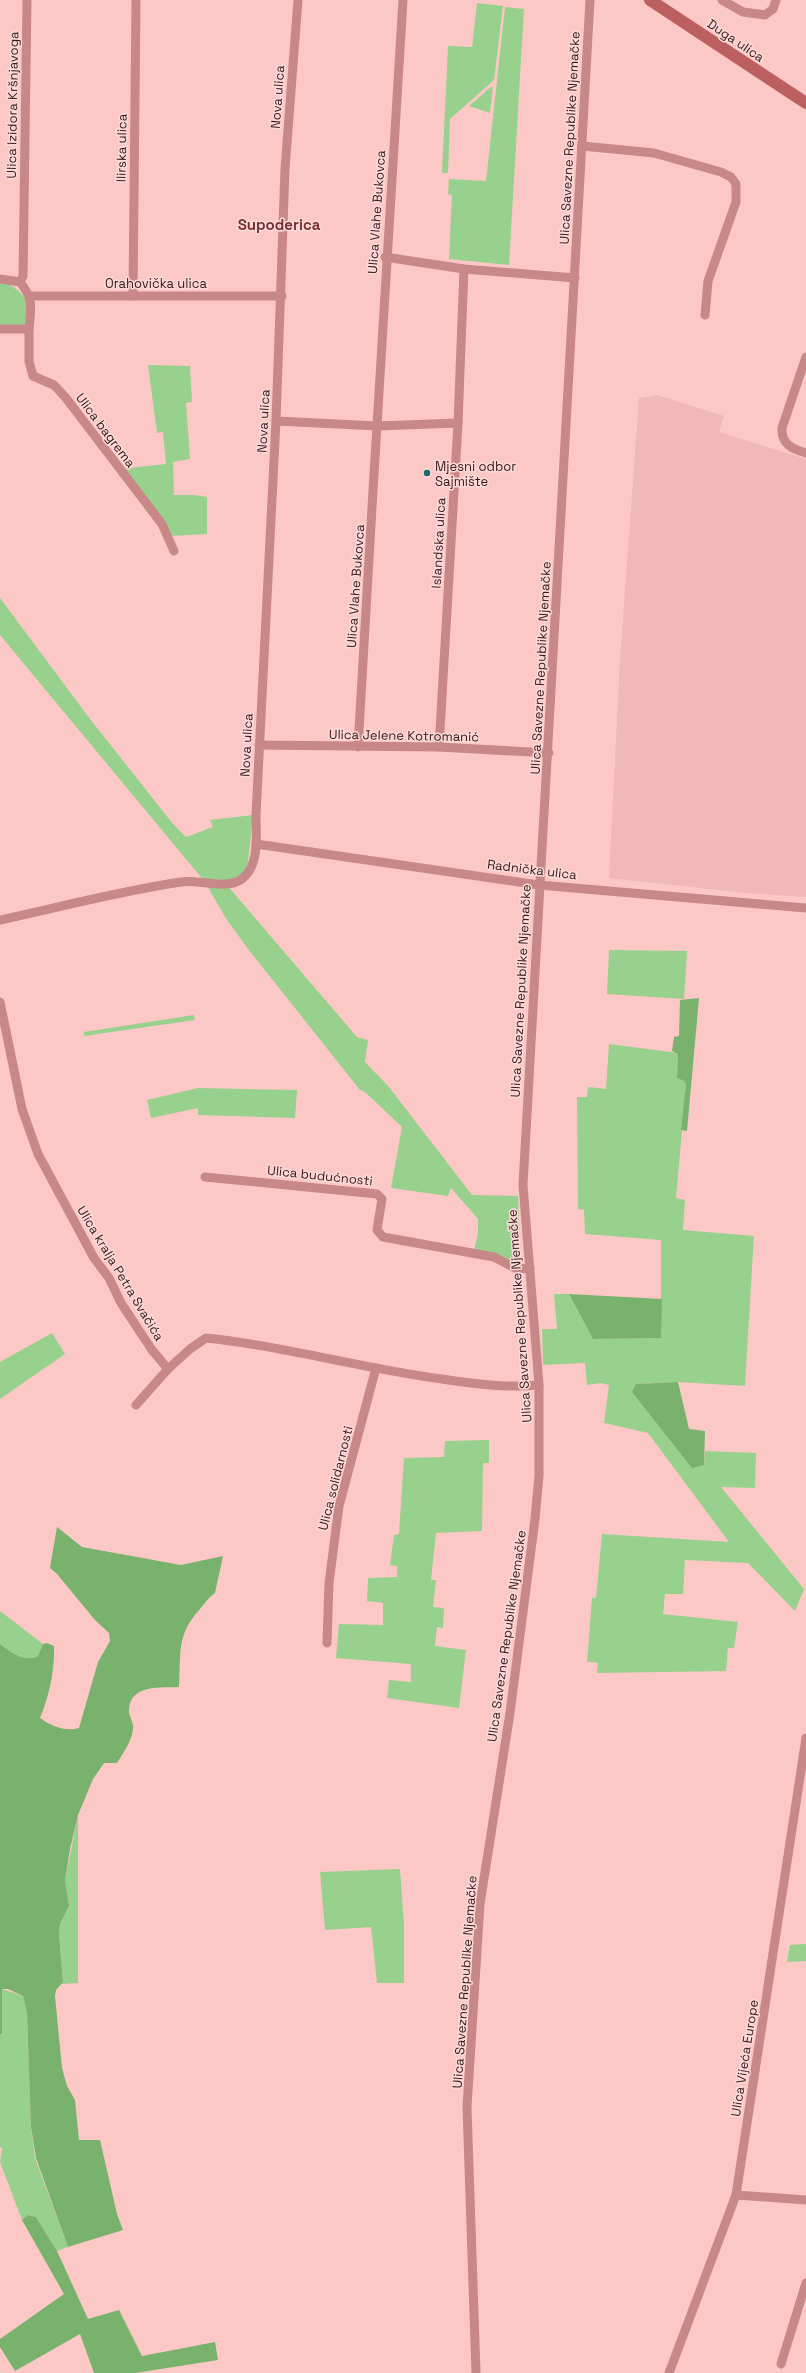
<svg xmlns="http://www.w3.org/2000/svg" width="806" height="2373" viewBox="0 0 806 2373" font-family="'Space Grotesk',sans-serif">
	<rect width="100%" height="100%" fill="#fcc8c6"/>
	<path fill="#f0b8b7" d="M657 395 724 416 719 432 806 459V897L746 893 609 878 620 660 639 398Z"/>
	<g fill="#98d18d">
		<path d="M477 3 503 6 494 80 450 119 448 173H442L448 46 472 47Z"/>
		<path d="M505 7 524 9 509 265 449 259 452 195 448 194 449 179 486 181Z"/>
		<path d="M491 87H493L490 113 469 106Z"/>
		<path d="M0 281C19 287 36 303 25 325L0 326Z"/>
		<path d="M148 365 190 366 192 402 186 403 190 459 173 462 174 495H195L207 497V534L168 536 120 469 166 464 163 432 157 433Z"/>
		<path d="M0 598 90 719 173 824 186 837 213 827 210 820 253 815 248 862 244 872 226 884 357 1037 368 1040 365 1062 389 1087 472 1195 518 1196 521 1262 518 1265 504 1257 474 1250 478 1234V1219L451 1188 448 1196 391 1188 402 1127 365 1092 360 1090 248 949 225 917 205 882 0 635Z"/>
		<path d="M609 950 687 951 684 999 607 994Z"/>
		<path d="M194 1015 195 1020 84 1036V1032Z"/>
		<path d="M609 1044 678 1053 677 1078 684 1081 686 1084 676 1198 685 1200 683 1230 754 1236 745 1386 678 1382 636 1384 704 1465 705 1451 756 1453 755 1488 721 1487 804 1589 795 1611 748 1563 685 1560 683 1594H665L663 1614 738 1622 734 1648H728L726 1671 597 1673 598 1663 587 1662 592 1598H596L602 1534 729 1542 648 1433 604 1423 609 1385 601 1383 587 1385 585 1363 543 1365 542 1329H557L554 1294H569L593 1339 661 1338V1240L585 1234 584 1210 578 1209 577 1097H587L588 1087 606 1089Z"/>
		<path d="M198 1088 297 1090 295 1118 198 1115V1108L151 1118 147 1100Z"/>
		<path d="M52 1333 65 1354 0 1399V1362Z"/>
		<path d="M489 1440V1463H483L482 1531 436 1533 431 1580H436L433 1607 444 1608 443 1628 437 1627 435 1646 466 1650 459 1708 387 1698 389 1680 411 1682V1664L336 1658 339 1624 383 1625V1603L367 1601 368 1578 397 1577V1566L390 1565 394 1535 399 1534 404 1458 444 1457 445 1441Z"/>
		<path d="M0 1611 43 1644 38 1656C24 1663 12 1652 0 1644Z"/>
		<path d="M78 1815V1983L61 1984 63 1982 59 1934 60 1924 69 1906 65 1881Z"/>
		<path d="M400 1869 404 1925V1983H377L371 1927 325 1930 320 1872Z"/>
		<path d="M806 1944V1961L787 1962 790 1945Z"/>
		<path d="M2 1989 23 1996 27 2013 31 2127 35 2158 68 2247 57 2251 36 2217 28 2215 22 2220 0 2162 2 2148 0 2147V2034H2Z"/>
	</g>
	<g fill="#78b26d">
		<path d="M699 998 687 1131 681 1130 686 1084 684 1081 677 1078 678 1054 672 1051 674 1037 679 1036 680 1000Z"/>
		<path d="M569 1294 662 1299 661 1338 593 1339Z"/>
		<path d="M678 1382 689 1429 705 1431 704 1465 692 1468 632 1392 636 1384Z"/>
		<path d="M57 1527 82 1547 181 1565 223 1556 215 1593C209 1597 205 1603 200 1609 176 1635 181 1653 179 1687 161 1688 131 1684 129 1709 128 1715 134 1722 133 1729 132 1741 123 1753 117 1763H104L93 1779 78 1815 70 1849 65 1881 69 1906 60 1924 59 1934 63 1982 56 1990 55 1996 62 2068 67 2086 75 2100 79 2140H100L117 2214 123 2230 68 2247 36 2158 31 2127 27 2013 23 1996 8 1989H2V2034H0V1644C11 1652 24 1663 38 1656L43 1644 47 1643 54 1646C55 1669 49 1697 40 1718 51 1726 65 1732 79 1728L98 1662 110 1641 109 1633 95 1620 57 1574 50 1568Z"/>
		<path d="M28 2215 36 2217 57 2251 88 2319 119 2310 142 2356 215 2342 218 2360 135 2373H94L80 2334 15 2371 0 2347V2339L64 2294 22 2220Z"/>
	</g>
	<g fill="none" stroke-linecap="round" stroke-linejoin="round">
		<g stroke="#c88887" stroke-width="9">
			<path d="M722 0 743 12 765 15 773 9 776 0"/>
			<path d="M582 146 654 153 721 172 731 177 736 184V202L708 281 705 315"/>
			<path d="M385 257 464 269 575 278"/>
			<path d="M0 279 20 282C34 299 31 309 29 329H0"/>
			<path d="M20 282 23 276 27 0"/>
			<path d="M30 296H282"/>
			<path d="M133 296 136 0"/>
			<path d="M29 329V361L33 376 54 385 66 398 162 524 174 551"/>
			<path d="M806 357 782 428C781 444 792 449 806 453"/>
			<path d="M276 421 378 426 458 423"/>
			<path d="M259 745 439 747 549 753"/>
			<path d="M358 747C373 498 386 249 403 0"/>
			<path d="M439 747 458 423 464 269"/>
			<path d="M256 844 539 885 806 908"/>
			<path d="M0 920C60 907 120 891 181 882 199 879 228 891 243 878 260 864 256 834 256 815L276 421 285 169 298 0"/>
			<path d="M0 1002 22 1109 38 1154 94 1258 109 1278 121 1303 152 1350 168 1369 190 1349 206 1338C285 1346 363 1369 442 1379 474 1384 506 1388 539 1385"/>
			<path d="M205 1177 377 1194 382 1199 377 1230 383 1237 494 1257 515 1268 530 1269"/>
			<path d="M136 1405 168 1369"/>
			<path d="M327 1643 329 1583 339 1506 376 1368"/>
			<path d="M736 2195 806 2200"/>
			<path d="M781 2364 806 2283"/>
			<path d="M476 2373 467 2107 480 1904 510 1713 535 1519 539 1475V1385L523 1185 590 0"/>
			<path d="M669 2373 736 2195 806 1738"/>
		</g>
		<path stroke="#bc5f60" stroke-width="12" d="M650 0 806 103"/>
	</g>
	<circle fill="#1b686d" stroke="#fddad9" stroke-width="1.5" cx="427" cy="473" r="4"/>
	<g text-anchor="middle" stroke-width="3" stroke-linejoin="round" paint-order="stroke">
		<g font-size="13" fill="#371818" stroke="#fddad9">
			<text transform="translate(736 40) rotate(34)" y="5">Duga ulica</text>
			<text transform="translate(277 97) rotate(-86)" y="5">Nova ulica</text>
			<text transform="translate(12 105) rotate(-89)" y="5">Ulica Izidora Kršnjavoga</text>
			<text transform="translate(569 138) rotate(-87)" y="5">Ulica Savezne Republike Njemačke</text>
			<text transform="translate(121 148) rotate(-89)" y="5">Ilirska ulica</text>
			<text transform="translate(376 212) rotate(-86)" y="5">Ulica Vlahe Bukovca</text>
			<text x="156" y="288">Orahovička ulica</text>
			<text transform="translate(263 421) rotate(-87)" y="5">Nova ulica</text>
			<text transform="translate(106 430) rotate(53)" y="5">Ulica bagrema</text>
			<text transform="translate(438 543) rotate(-87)" y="5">Islandska ulica</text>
			<text transform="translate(355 586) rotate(-86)" y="5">Ulica Vlahe Bukovca</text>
			<text transform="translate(540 668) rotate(-87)" y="5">Ulica Savezne Republike Njemačke</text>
			<text transform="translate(404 735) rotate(1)" y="5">Ulica Jelene Kotromanić</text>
			<text transform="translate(246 745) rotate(-87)" y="5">Nova ulica</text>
			<text transform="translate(532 869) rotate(7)" y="5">Radnička ulica</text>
			<text transform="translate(520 991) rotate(-87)" y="5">Ulica Savezne Republike Njemačke</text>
			<text transform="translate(320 1175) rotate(6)" y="5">Ulica budućnosti</text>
			<text transform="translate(121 1273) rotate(59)" y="5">Ulica kralja Petra Svačića</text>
			<text transform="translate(519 1316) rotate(-94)" y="5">Ulica Savezne Republike Njemačke</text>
			<text transform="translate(335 1478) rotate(-76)" y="5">Ulica solidarnosti</text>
			<text transform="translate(506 1636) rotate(-82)" y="5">Ulica Savezne Republike Njemačke</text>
			<text transform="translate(464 1982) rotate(-86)" y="5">Ulica Savezne Republike Njemačke</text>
			<text transform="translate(744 2058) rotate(-81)" y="5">Ulica Vijeća Europe</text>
		</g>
		<g font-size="13" fill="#371818" stroke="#fddad9" text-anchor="start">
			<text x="435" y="471">Mjesni odbor<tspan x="435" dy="15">Sajmište</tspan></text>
		</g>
		<g font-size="15" font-weight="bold" fill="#793234" stroke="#fddad9">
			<text x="279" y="230">Supoderica</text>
		</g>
	</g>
</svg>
